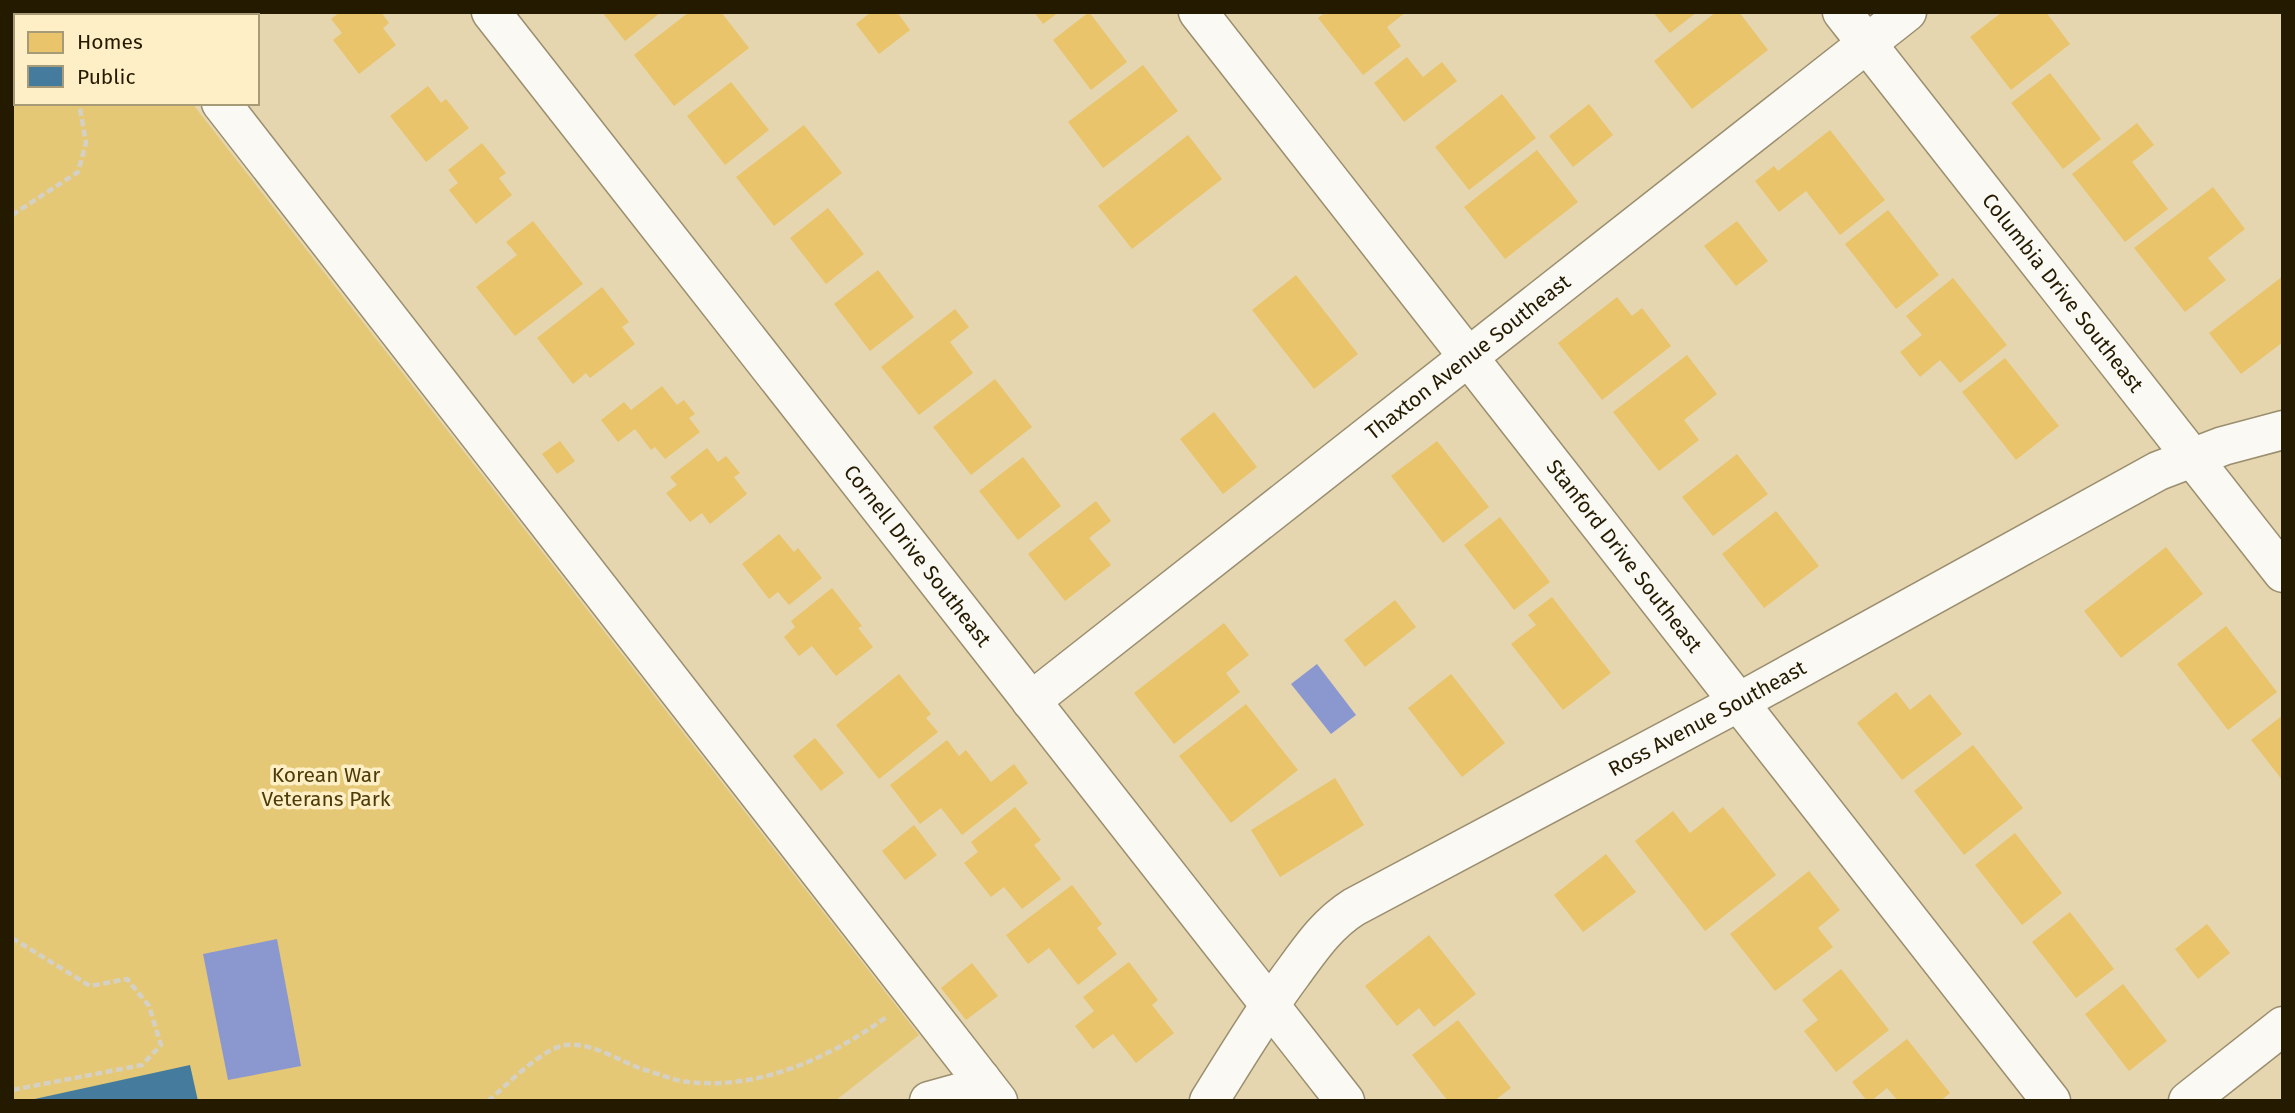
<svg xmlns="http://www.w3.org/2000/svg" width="2295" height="1113" viewBox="0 0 2295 1113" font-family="'Fira Sans',sans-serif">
	<rect width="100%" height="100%" fill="#e5d6b0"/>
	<path fill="#e5c876" d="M12 12H121L124 16H16V103H192L919 1035 835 1101H12Z"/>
	<g fill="#8b98d0">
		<path d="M1317 664 1356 715 1331 734 1291 684Z"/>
		<path d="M277 939 301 1066 228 1080 203 954Z"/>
	</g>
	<g fill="#e9c46a">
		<path d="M340 12H381L389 23 383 28 396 45 359 74 333 40 342 33 331 19Z"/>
		<path d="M602 12H661L625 41Z"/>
		<path d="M689 12H721L749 48 674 106 634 55Z"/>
		<path d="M871 12H897L910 30 879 54 856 24Z"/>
		<path d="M1034 12H1059L1043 24Z"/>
		<path d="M1089 12 1127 62 1091 90 1053 40Z"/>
		<path d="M1326 12H1406L1387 27 1401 46 1363 75 1318 18Z"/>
		<path d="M1653 12H1697L1670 33Z"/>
		<path d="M1716 12H1739L1768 50 1692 109 1654 61Z"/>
		<path d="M2002 12H2046L2070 44 2011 90 1970 37Z"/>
		<path d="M1407 57 1423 77 1442 62 1457 81 1404 122 1374 83Z"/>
		<path d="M1143 65 1178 111 1103 168 1068 122Z"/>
		<path d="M2050 73 2101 139 2063 169 2011 103Z"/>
		<path d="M731 82 769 130 725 165 687 116Z"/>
		<path d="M428 86 441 103 446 99 469 128 426 162 390 116Z"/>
		<path d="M1502 94 1536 138 1469 190 1435 147Z"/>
		<path d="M1589 104 1613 135 1573 167 1549 136Z"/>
		<path d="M2137 123 2154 145 2132 162 2168 209 2125 242 2072 174Z"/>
		<path d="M804 125 842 173 774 226 736 177Z"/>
		<path d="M1830 130 1885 200 1840 235 1806 191 1779 212 1755 181 1774 166 1778 171Z"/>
		<path d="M1188 135 1222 179 1132 249 1098 206Z"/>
		<path d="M482 143 506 173 499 178 512 195 476 224 449 190 458 183 448 170Z"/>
		<path d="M1537 150 1578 202 1505 259 1464 207Z"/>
		<path d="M2213 187 2245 229 2208 258 2226 280 2185 312 2134 248Z"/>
		<path d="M828 208 864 254 826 284 790 238Z"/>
		<path d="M1888 210 1939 275 1896 309 1845 244Z"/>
		<path d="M533 221 583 284 515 336 476 287 517 255 506 242Z"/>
		<path d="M1737 221 1768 261 1736 286 1704 246Z"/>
		<path d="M878 270 914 317 870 351 834 304Z"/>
		<path d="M1296 275 1358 354 1314 389 1252 310Z"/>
		<path d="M2283 276V342L2241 374 2209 333Z"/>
		<path d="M1953 278 2007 345 1960 383 1940 360 1920 377 1900 352 1922 335 1906 316Z"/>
		<path d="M602 287 629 322 622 327 635 344 590 378 586 373 573 384 537 338Z"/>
		<path d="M1617 297 1632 316 1642 308 1671 346 1602 400 1558 343Z"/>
		<path d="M955 309 969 327 950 342 973 373 919 415 881 367Z"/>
		<path d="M1687 355 1717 394 1684 420 1699 440 1659 471 1613 412Z"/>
		<path d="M2005 358 2059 426 2016 460 1962 392Z"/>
		<path d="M995 379 1032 427 971 475 933 427Z"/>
		<path d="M662 386 677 405 684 400 695 414 689 418 700 432 665 459 655 447 651 450 635 429 618 442 601 420 624 402 631 410Z"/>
		<path d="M1214 412 1257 467 1223 494 1180 439Z"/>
		<path d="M560 441 575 461 557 474 542 454Z"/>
		<path d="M1437 441 1489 507 1443 543 1391 476Z"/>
		<path d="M707 448 718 462 726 456 740 473 734 477 747 494 710 524 702 513 690 522 666 493 677 485 670 477Z"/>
		<path d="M1737 454 1768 494 1713 536 1682 497Z"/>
		<path d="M1023 457 1061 506 1018 540 979 491Z"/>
		<path d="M1096 501 1111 521 1089 538 1111 565 1065 601 1028 554Z"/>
		<path d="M1776 511 1819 566 1764 608 1722 554Z"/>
		<path d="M1500 517 1550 582 1514 610 1464 545Z"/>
		<path d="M779 534 794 552 798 548 822 578 789 605 778 592 769 599 742 564Z"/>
		<path d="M2166 547 2203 594 2121 658 2084 611Z"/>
		<path d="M832 588 862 626 858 628 873 647 836 676 812 646 799 656 784 637 795 627 791 621Z"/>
		<path d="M1552 597 1611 673 1563 710 1511 644 1536 625 1528 615Z"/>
		<path d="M1395 600 1416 627 1365 667 1344 640Z"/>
		<path d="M1224 623 1249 655 1226 673 1240 692 1174 744 1134 693Z"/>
		<path d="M2226 626 2277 692 2228 730 2177 664Z"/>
		<path d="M899 674 931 714 926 718 938 732 879 779 836 725Z"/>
		<path d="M1451 674 1505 743 1462 777 1408 708Z"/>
		<path d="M1896 692 1910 710 1930 694 1962 734 1902 780 1857 723Z"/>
		<path d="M1246 704 1298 770 1231 823 1179 756Z"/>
		<path d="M2283 715V781L2251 740Z"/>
		<path d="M815 738 844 773 821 791 793 756Z"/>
		<path d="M947 740 959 756 966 750 991 782 1014 764 1028 783 962 835 941 808 920 824 890 785Z"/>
		<path d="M1973 745 2023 808 1964 855 1914 791Z"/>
		<path d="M1335 778 1364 825 1280 877 1251 830Z"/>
		<path d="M1015 807 1041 840 1034 845 1061 879 1022 909 1004 887 991 897 964 863 978 852 971 842Z"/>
		<path d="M1723 807 1776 875 1705 931 1635 841 1673 811 1690 833Z"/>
		<path d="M914 825 937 855 905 880 882 851Z"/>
		<path d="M2015 833 2062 893 2022 925 1975 865Z"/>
		<path d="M1606 854 1636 892 1583 932 1554 895Z"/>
		<path d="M1809 871 1840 910 1818 928 1833 947 1775 991 1730 934Z"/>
		<path d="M1072 885 1102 924 1097 928 1117 954 1078 985 1049 948 1028 964 1006 935Z"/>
		<path d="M2070 912 2114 969 2076 998 2032 942Z"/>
		<path d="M2207 924 2230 953 2198 979 2175 949Z"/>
		<path d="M1429 935 1476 994 1434 1027 1419 1008 1397 1026 1365 986Z"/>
		<path d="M1129 962 1158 1000 1152 1005 1174 1033 1136 1063 1113 1034 1093 1049 1075 1026 1094 1011 1083 997Z"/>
		<path d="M972 963 998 996 966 1020 941 988Z"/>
		<path d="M1841 969 1889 1030 1836 1072 1804 1031 1818 1020 1802 1000Z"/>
		<path d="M2123 984 2167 1041 2129 1071 2085 1014Z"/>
		<path d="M1458 1020 1511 1088 1494 1101H1448L1412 1055Z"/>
		<path d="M1907 1039 1950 1093 1940 1101H1898L1887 1088 1871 1101H1867L1852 1082Z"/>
	</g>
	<path fill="#457b9d" d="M190 1065 198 1101H30V1100Z"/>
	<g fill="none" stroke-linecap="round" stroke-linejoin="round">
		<defs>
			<g id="minor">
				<path d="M150 12 153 16"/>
				<path id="s1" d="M491 12 1345 1101"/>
				<path id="s2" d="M1198 12 2051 1101"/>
				<path id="s3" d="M1842 12 2283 573"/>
				<path d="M221 103 998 1101"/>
				<path id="s4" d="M1031 701 1907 12"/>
				<path d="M929 1101 965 1091 981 1079"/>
				<path id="s5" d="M1209 1101C1236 1058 1262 1014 1292 974 1311 948 1327 924 1354 907L1739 702 2158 471 2223 446 2283 430"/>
				<path d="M2188 1101 2283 1026"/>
			</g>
		</defs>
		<use href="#minor" stroke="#9a8e6f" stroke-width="41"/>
		<g stroke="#d5d0c4" stroke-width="4.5" stroke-dasharray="7 3.5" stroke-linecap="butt">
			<path d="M12 18 16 22"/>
			<path d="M12 215 78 172 86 143 79 103"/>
			<path d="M12 938 90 986 127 979 149 1006 161 1045 142 1065 12 1090"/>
			<path d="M488 1101C507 1085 542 1048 566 1045 592 1042 619 1061 642 1069 657 1073 674 1081 689 1082 761 1090 831 1057 888 1016"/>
		</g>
		<use href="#minor" stroke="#fbf9f3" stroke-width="38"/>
	</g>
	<g text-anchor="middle" stroke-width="7" stroke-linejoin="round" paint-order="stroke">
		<g font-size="21" fill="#241a00" stroke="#ffefc6">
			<text dy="7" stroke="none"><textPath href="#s3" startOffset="357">Columbia Drive Southeast</textPath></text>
			<text dy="7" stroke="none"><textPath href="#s4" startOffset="556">Thaxton Avenue Southeast</textPath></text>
			<text dy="7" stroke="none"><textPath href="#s1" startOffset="691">Cornell Drive Southeast</textPath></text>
			<text dy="7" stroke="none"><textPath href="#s2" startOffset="691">Stanford Drive Southeast</textPath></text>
			<text dy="7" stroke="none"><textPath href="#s5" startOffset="644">Ross Avenue Southeast</textPath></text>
		</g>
		<g font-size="21" fill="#4d3c07" stroke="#ffefc6">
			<text x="326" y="782">Korean War<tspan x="326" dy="24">Veterans Park</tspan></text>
		</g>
	</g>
	<rect width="2295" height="1113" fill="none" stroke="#241a00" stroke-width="28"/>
	<rect x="14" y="14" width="245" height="91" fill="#ffefc6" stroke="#a79a77" stroke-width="2"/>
	<rect x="28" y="32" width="35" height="21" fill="#e9c46a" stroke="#a79a77" stroke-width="2"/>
	<text x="77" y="49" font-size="21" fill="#241a00">Homes</text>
	<rect x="28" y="66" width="35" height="21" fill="#457b9d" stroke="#a79a77" stroke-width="2"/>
	<text x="77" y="84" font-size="21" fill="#241a00">Public</text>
</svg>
